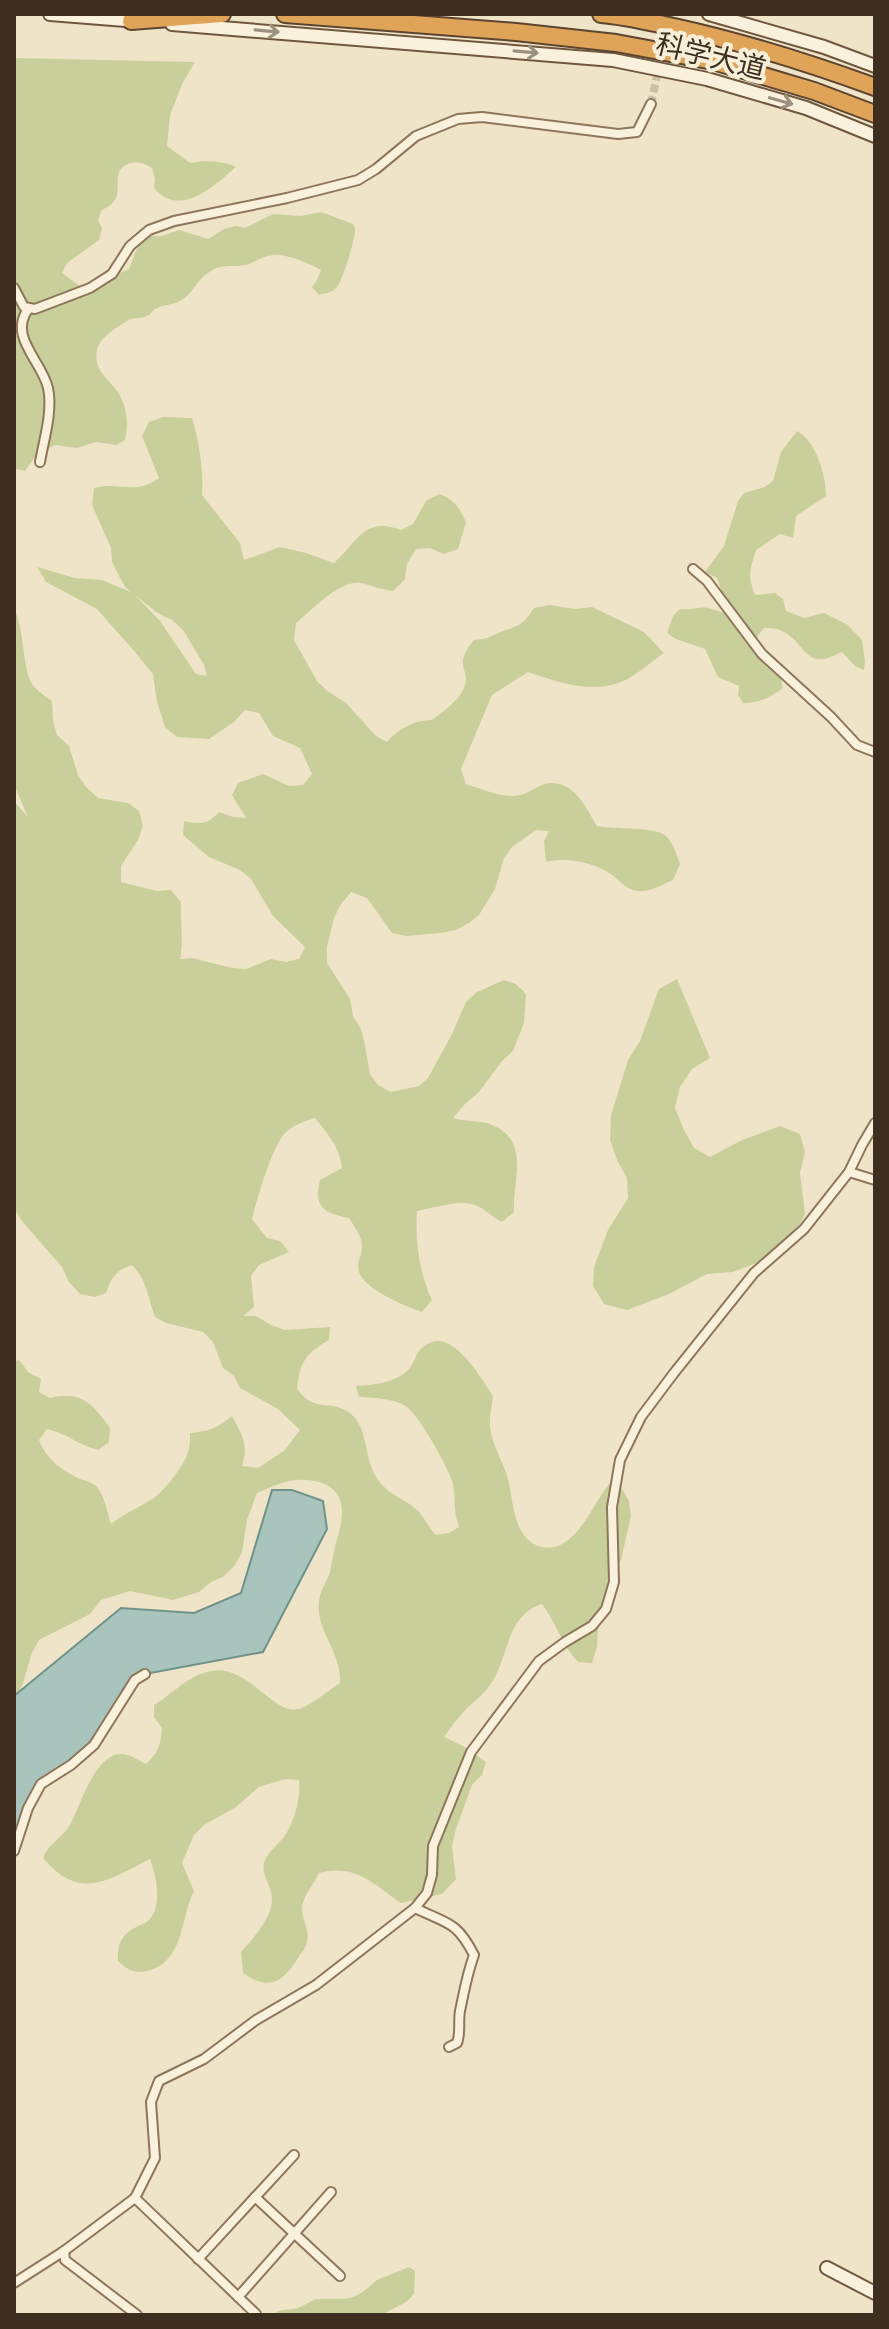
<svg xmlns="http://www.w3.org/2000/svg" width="889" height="2329" viewBox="0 0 889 2329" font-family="'Zilla Slab','Noto Sans SC',serif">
	<rect width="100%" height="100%" fill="#f0e4c8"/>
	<g fill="#c9cf9b">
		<path d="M14 58 195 62 183 82 170 115 167 146 190 163C204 160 224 161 236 167 214 186 180 219 154 188L155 179 152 168C144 163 137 160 128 164 112 170 121 186 116 198 113 204 108 207 102 210L98 220 102 228 99 240 67 263 62 273 84 289 129 269 140 241 149 236H162L179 230 208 239 224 229 236 226 245 228 273 214 301 216 321 212 353 224C354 226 355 228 355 230 356 237 342 282 337 287 332 293 326 293 319 295L312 287 317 280 321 270C306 262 284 252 268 256 260 258 253 263 245 265 226 268 222 262 204 276 195 284 190 297 178 302 171 305 162 305 155 309 150 313 151 315 145 317 139 319 133 317 127 321 117 327 99 338 97 350 93 371 109 379 118 392 127 407 129 423 125 440L116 445 96 442 77 448 55 445 37 454 25 471 16 469 14 458Z"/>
		<path d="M163 417 192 418C199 440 204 473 202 495L240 543 244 560 280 547 306 553 334 563C358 542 363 516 401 530L413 524 426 501 439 494C454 499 459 507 466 522L458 549 444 554 430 548 416 549 407 564 405 579 393 591C382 590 372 585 361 583 340 579 312 610 296 623L294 640 317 681 326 690 346 703 376 736 387 742C399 729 413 720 432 720 442 712 459 701 464 688 472 668 451 668 474 640 489 639 488 637 501 632 521 624 521 627 534 608L549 605 575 609 592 607 644 632 664 653C651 662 636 676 621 682 591 694 557 682 528 672L492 695 461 769 466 784C483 789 502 799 520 795 530 793 539 784 549 783 575 781 586 808 597 826 615 830 654 826 666 836 673 843 677 855 680 864L673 880C663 884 653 891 642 891 626 892 621 880 609 873 592 862 566 857 546 862L544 841 549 831 536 830 512 847 504 858 495 889 479 915 469 923 456 930 441 933 406 936 392 933 367 898 351 892 341 904 334 918 327 947V963L350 999 353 1016 361 1029 365 1045 370 1074 378 1085 391 1092 419 1086 428 1078 452 1034 466 1002 477 992 504 980 516 984 526 994 524 1023 513 1051 502 1061 479 1092 464 1105 453 1118C465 1122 478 1120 490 1124 532 1140 512 1181 514 1212L502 1222C493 1218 484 1208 475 1205 458 1199 435 1208 417 1211 415 1242 419 1272 432 1300L422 1312C405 1306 365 1290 359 1272 356 1262 362 1256 362 1247 363 1238 354 1226 349 1218 324 1213 313 1207 320 1180L342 1168C340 1147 327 1133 315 1118 305 1121 293 1125 285 1133 272 1147 257 1199 252 1219L267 1238 280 1241 289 1252 259 1265 251 1276 254 1307 243 1316H256L271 1325 285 1330 330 1327 329 1340C305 1354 300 1362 297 1389 315 1413 328 1400 347 1411 368 1424 364 1454 374 1473 385 1495 402 1496 417 1510 423 1515 429 1528 436 1535L449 1533 459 1527C453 1512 456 1498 453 1484 450 1470 419 1416 408 1408 396 1398 374 1398 359 1397L356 1386C373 1385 395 1383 408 1370 414 1365 415 1354 421 1349 449 1320 480 1377 493 1396 492 1406 489 1417 490 1427 492 1445 503 1461 508 1479 514 1503 513 1540 542 1547 548 1548 554 1548 560 1545 583 1534 594 1502 610 1483L622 1489 629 1501 631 1516 621 1560 613 1571 603 1600 599 1616 597 1647 592 1663 578 1662C562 1646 556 1622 542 1604 505 1616 510 1657 490 1685 484 1694 476 1700 468 1707 459 1716 452 1726 444 1737L463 1746 486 1762 482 1775 472 1785 456 1829 452 1846 456 1879 442 1894 401 1903C373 1884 356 1863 319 1873 315 1882 307 1891 304 1900 297 1915 311 1927 307 1942 306 1948 301 1953 298 1958 283 1983 269 1991 243 1973L241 1952C253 1938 272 1919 272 1899 272 1884 258 1873 266 1858 271 1849 281 1842 286 1834 295 1819 301 1797 299 1780L286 1779 259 1787 236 1807 204 1825 194 1835 182 1863 194 1891C180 1918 185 1962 147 1971 135 1974 127 1970 118 1961 117 1943 122 1934 138 1926 142 1924 146 1923 149 1920 163 1906 156 1875 150 1859 108 1880 80 1902 43 1858 48 1844 62 1838 70 1825 81 1804 96 1751 123 1754 131 1755 140 1761 146 1764 158 1753 161 1744 162 1728L154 1717V1705C174 1693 188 1675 212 1671 247 1664 274 1715 298 1709 309 1707 329 1690 340 1683 342 1652 315 1630 319 1601 320 1591 327 1581 330 1572 332 1564 333 1555 335 1547 341 1525 352 1494 322 1483 298 1475 279 1483 257 1493L247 1520 242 1552 235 1565 223 1577 211 1582 199 1592 173 1600 130 1591 101 1600 90 1614 39 1640 32 1653 23 1683 14 1701V1360L20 1361 28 1372 41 1379 39 1392 50 1398C81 1390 93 1404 110 1428L109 1442 98 1450C80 1446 66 1433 47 1429L39 1440C46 1459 61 1470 80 1479 86 1481 93 1483 97 1487 105 1497 107 1512 111 1524 123 1514 136 1509 149 1501 162 1495 184 1466 188 1452 190 1446 190 1440 190 1433 207 1432 218 1428 232 1416 242 1435 249 1444 242 1466L258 1468 285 1450 300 1430 278 1409 240 1388 234 1376 223 1368 213 1342 203 1332 166 1323 155 1317C148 1298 147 1280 132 1265 116 1270 112 1277 106 1293L95 1297 80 1294 69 1282 62 1267 21 1220 14 1208V801L28 817 14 785V608C25 631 22 667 32 684 37 691 45 696 52 701L53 720 57 735 69 746 78 775 86 787 98 798 128 803 139 811 143 826 138 840 121 866V882L157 891 171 890 181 902C180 922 184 940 180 959L192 958 232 968 246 969 271 959 286 962 299 959 305 947 273 916 251 879 240 870 209 857 183 835 184 821C201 825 208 824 219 812L233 817 246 818 232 795 238 783 263 774 289 786 303 785 312 774 300 748 273 736 259 713 245 710 234 722 209 739 177 737 165 727 157 702 153 674 135 652 97 609 46 582 37 567 75 578 102 580 133 593 160 621 196 674 207 676 204 665 183 630 172 620 156 612 125 587 119 576 112 562 111 548 92 505 94 488C120 481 134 496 159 478L142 436 149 422Z"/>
		<path d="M797 431C816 441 826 475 826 496L796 516 793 538 780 534 756 550C750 571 747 574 755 595L775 593 783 599 786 611 804 618 824 613 848 625 862 640 865 661 864 670 855 666 842 652C837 654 830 658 824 659 799 663 801 626 764 628L757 637 758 647 779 671 783 688C772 697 757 704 743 703L738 695 739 686 718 677 705 649 676 639 667 633 673 616 680 609C689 611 699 606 708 608 717 610 720 613 729 613L717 578 705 572 724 546 738 501 744 493 765 487 773 481 781 452Z"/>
		<path d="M677 979 710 1058 692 1069 680 1087 675 1108 684 1130 694 1148 710 1157 742 1140 780 1126 800 1134 805 1152 800 1173 805 1214 785 1252 733 1272 707 1274 669 1294 627 1310 604 1304 593 1286 594 1267 608 1230 628 1198 627 1178 617 1160 610 1140 611 1115 628 1060 640 1041 659 989Z"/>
		<path d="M409 2267 415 2271 414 2294 406 2302 381 2315H274L278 2311 298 2308 316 2299H344L353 2297 363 2292 377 2280Z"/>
	</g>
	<path fill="#a9c4bc" stroke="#6f938a" stroke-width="2" d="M272 1490H292L323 1501 327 1529 263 1652 145 1674 135 1680 94 1745 41 1785 14 1851V1696L121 1608 194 1613 241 1593Z"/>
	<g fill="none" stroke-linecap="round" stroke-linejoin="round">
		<path stroke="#ccc0a6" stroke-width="8" stroke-dasharray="8 4" stroke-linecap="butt" d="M651 104 670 14"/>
		<defs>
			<g id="street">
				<path d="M14 288 24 307 35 309 90 288 112 274 130 246 149 230 174 221 287 198 358 180 376 169 416 136 458 119 482 117 618 134 637 132 651 104"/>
				<path d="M29 308C7 336 42 361 48 388 53 411 44 439 40 462"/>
				<path d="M693 569 707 581 762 654 831 717 857 745 875 752"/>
				<path d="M849 1172 862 1145 875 1123"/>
				<path d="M14 1851 28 1808 41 1784 71 1765 94 1745 135 1680 145 1674"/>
				<path d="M415 1908C447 1924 456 1920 474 1955 467 1974 464 1992 460 2011 458 2022 461 2033 457 2043L449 2047"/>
				<path d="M255 2197 340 2276"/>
				<path d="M135 2198 256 2314"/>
				<path d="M64 2251 65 2260 137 2315"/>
				<path d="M198 2259 294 2155"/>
				<path d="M14 2283 64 2251 135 2198 155 2158 151 2102 159 2081 204 2059 256 2020 316 1985 415 1908 427 1893 432 1875 433 1846 471 1752 539 1661 565 1642 592 1626 606 1609 614 1582 612 1507 620 1460 641 1417 674 1373 754 1273 804 1229 849 1172 875 1180"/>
				<path d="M238 2297 331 2192"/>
			</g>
			<g id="secondary">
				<path d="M50 14 138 21"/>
				<path d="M709 14 824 47 875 66"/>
				<path d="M172 24 613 60 707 79 806 108 875 136"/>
				<path d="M827 2268 875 2293"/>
			</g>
			<g id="highway">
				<path d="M285 14 516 32 616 43 713 61 814 91 875 114"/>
				<path d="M601 14C626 16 650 22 674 27 743 42 809 63 875 87"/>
				<path d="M131 21 222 14"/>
			</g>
		</defs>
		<use href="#street" stroke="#8d765c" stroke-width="12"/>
		<use href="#secondary" stroke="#6f573f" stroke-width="16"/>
		<use href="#highway" stroke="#5b4430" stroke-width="20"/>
		<use href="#street" stroke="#faf1dc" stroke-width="8"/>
		<use href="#secondary" stroke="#faf1dc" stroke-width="12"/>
		<use href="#highway" stroke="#e0a458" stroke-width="16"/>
	</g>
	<defs><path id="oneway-shaft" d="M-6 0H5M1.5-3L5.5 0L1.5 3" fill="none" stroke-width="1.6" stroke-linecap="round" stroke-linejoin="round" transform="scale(2)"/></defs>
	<g stroke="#9c907e">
		<use href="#oneway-shaft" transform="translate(267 31) rotate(5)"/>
		<use href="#oneway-shaft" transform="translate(526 52) rotate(5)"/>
		<use href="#oneway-shaft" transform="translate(781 101) rotate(16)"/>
	</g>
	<g text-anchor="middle" stroke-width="8" stroke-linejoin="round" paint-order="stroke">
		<g font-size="28" fill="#3d2e20" stroke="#f7eed8">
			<text transform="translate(711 56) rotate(14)" y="10">科学大道</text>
		</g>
	</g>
	<rect width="889" height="2329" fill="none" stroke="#3d2e20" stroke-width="32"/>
</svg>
